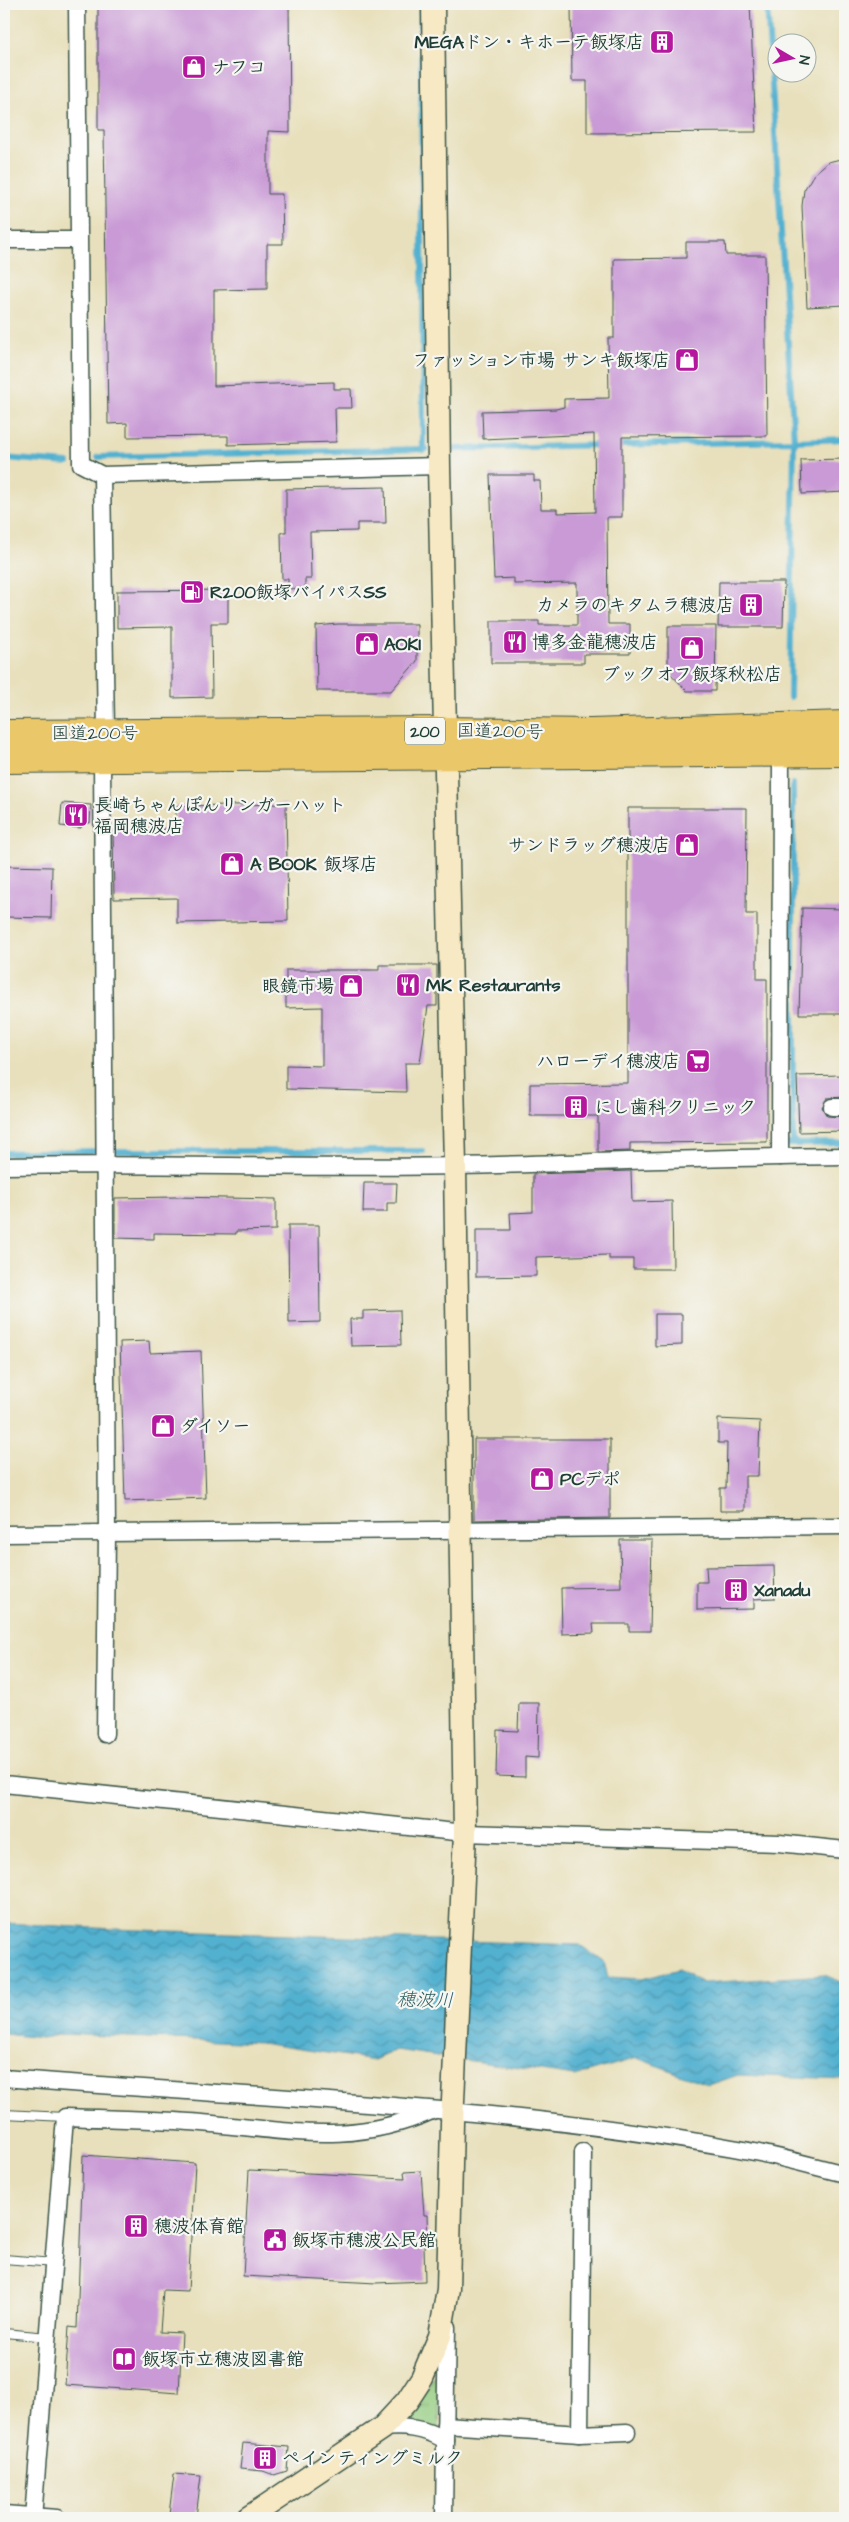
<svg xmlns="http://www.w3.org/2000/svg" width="849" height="2522" viewBox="0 0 849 2522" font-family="'Architects Daughter','Klee One',sans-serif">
	<defs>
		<pattern id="grass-tufts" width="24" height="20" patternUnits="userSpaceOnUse" patternTransform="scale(1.25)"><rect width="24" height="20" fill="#93cc7f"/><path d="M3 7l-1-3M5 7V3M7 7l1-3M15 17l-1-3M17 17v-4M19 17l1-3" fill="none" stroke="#77a769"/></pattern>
		<pattern id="water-waves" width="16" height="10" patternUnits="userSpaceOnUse" patternTransform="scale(1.25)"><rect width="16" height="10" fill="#52b1d0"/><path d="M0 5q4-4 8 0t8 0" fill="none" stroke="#4391aa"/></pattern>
	</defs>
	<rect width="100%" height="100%" fill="#f6f6f2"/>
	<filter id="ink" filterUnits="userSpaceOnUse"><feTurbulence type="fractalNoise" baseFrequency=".02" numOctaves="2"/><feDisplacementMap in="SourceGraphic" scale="10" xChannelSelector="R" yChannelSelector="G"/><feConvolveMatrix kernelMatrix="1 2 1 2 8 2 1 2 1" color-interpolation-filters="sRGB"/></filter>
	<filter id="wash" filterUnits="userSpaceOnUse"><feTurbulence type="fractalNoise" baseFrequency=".0096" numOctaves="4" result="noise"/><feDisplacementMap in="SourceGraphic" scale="20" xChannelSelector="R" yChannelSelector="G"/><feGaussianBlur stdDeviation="1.12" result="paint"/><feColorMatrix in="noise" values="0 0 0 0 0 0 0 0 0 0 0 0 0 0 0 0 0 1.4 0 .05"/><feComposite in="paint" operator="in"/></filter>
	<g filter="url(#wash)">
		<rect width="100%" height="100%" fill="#e8e0bc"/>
		<path fill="url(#grass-tufts)" stroke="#59845a" d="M439 2369V2430L407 2420Z"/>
		<path fill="url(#water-waves)" stroke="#387782" d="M4 1923 114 1929 580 1945 604 1962 608 1977 642 1979 679 1969 703 1983 825 1975 845 1984V2079L738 2075 709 2085 637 2058 575 2076 396 2050 374 2060 260 2043 63 2034 42 2038 4 2034Z"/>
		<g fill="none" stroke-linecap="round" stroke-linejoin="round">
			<g stroke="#52b1d0" stroke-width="6">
				<path d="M421 4 423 450"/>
				<path d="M767 4 794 441 845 439"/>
				<path d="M615 445 794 441 790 697"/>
				<path d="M456 449 602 445"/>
				<path d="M98 457 426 449"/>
				<path d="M4 458 68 463"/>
				<path d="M793 784V1144"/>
				<path d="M787 1144 845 1143"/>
				<path d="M117 1151H423"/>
				<path d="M4 1153 94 1151"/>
			</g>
		</g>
		<g id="blocks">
			<g fill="#c99ad6">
				<path d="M98 4H289L290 132 268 131V194H282L283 244H267V289L214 290V386L334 382V389H351L352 408H335L336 442 228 445V436L127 437V423L108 424 104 130H98Z"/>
				<path d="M571 4H750L756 132 587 133V81H572Z"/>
				<path d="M845 158V305L807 307 802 206 804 190 814 174 828 162Z"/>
				<path d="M686 242H725L726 255H765L767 436 622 437V517H607L608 624H630V654H584V663H491V621H539V625H577V583L514 584V578L494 579 490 475H534V481H540L541 509H557V513L595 512 594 434 483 439 482 411 556 409 564 407V399L609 398 608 338H614V259L686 258Z"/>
				<path d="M845 459V492L802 494 801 460Z"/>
				<path d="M385 487 386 523H357V531L310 532 311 579H305V588L288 589V579H282L281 532H286V489Z"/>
				<path d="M719 582H784L783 627H718Z"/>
				<path d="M228 590V623H211L212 697 172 698V627L117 628V591Z"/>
				<path d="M338 624H417V661L391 691H317L316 626Z"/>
				<path d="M668 626H716L715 691H687L668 671Z"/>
				<path d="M62 803 91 805 90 823 82 822 81 828 60 826Z"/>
				<path d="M286 804 288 921 177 923V898L114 899 113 830 176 829V806Z"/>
				<path d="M628 808H747L746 914H757V979H767V1142L630 1143V1151L598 1152V1116H530V1084L628 1083Z"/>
				<path d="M4 866 52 867 51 918 4 917Z"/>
				<path d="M802 908 845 909V1014H799Z"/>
				<path d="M379 965H437V1006H428L420 1063H405L406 1092 286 1089V1065L322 1066V1007L286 1008V970H379Z"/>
				<path d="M845 1075V1097L827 1098 822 1107 827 1116 845 1117V1131L799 1132 797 1076Z"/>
				<path d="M631 1171 632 1202 672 1201 673 1269H633V1259H609V1255L536 1257V1276L476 1277V1230H511L510 1213 533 1212V1174Z"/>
				<path d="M364 1183H397L396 1203H387V1212H363Z"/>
				<path d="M175 1197 276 1199V1230L236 1231V1234L154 1233V1239L115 1238V1198Z"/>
				<path d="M288 1225H319L320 1322 289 1323Z"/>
				<path d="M400 1310 401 1345 351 1346 350 1319H363V1311Z"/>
				<path d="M655 1314H682V1345L655 1346Z"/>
				<path d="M149 1341 150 1353 201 1351 206 1498 125 1501 120 1342Z"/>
				<path d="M718 1419 760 1421 758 1476H745V1511H720V1488H726L727 1443H718Z"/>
				<path d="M474 1439H610V1518L474 1520Z"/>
				<path d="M620 1540H652L650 1631H629V1624H593L594 1633 562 1634 561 1588 621 1587Z"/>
				<path d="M774 1566 775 1598 754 1599V1609L697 1610V1582H707L706 1567Z"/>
				<path d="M519 1703H539L538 1758 525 1757V1777L496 1776 497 1730 518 1731Z"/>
				<path d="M83 2155 195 2163 188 2291 163 2290 160 2332 182 2333 179 2393 65 2385 69 2327 77 2328Z"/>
				<path d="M249 2170 405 2178 404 2172 421 2171 424 2215H427L428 2245H424L425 2281 376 2283 243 2276Z"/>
				<path d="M243 2443 289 2447 287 2471 274 2475 263 2471 240 2469Z"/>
				<path d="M174 2474 201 2476 196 2517 169 2514Z"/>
			</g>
		</g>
	</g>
	<g filter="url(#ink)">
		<use href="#blocks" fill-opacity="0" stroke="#3d5548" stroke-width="1"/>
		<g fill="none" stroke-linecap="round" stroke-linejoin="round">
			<defs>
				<g id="lane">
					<path d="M4 2114 65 2117"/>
					<path d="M4 2259 54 2263"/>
					<path d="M4 2333 48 2337"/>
				</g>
				<g id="street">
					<path d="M77 4 81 464 102 475 439 466"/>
					<path d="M4 240H78"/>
					<path d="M102 475 106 733"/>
					<path d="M102 759 107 1533 105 1734"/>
					<path d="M832 1107H845"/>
					<path d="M780 1157 781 752"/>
					<path d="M4 1166C155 1163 305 1169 456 1166 586 1163 716 1157 845 1156"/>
					<path d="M4 1534 845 1526"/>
					<path d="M4 1784 465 1833 779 1843 845 1850"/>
					<path d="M4 2078C247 2097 493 2105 733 2148 771 2154 808 2165 845 2174"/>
					<path d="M445 2425 580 2434 627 2432"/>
					<path d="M382 2428C406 2426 424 2428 445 2440L444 2518"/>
					<path d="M580 2434 583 2152"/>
					<path d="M445 2440 447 2327"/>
					<path d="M4 2514 57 2518"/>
					<path d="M33 2518 65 2117C111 2119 157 2119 202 2123 287 2130 352 2147 434 2110"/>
				</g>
				<path id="secondary" d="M248 2518 382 2428 407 2401 422 2378 440 2336 448 2289 452 2123 465 1833 455 1166 439 466 433 4"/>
				<g id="highway">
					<path d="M4 734 444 731 591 733 845 725"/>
					<path d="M4 759 845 752"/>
				</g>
			</defs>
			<use href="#lane" stroke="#3d5548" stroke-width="10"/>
			<use href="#street" stroke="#3d5548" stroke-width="19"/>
			<use href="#secondary" stroke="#3d5548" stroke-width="25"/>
			<use href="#highway" stroke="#3d5548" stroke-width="30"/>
			<use href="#lane" stroke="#fff" stroke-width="8"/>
			<use href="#street" stroke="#fff" stroke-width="16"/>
			<use href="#secondary" stroke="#f7e9c3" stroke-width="22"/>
			<use href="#highway" stroke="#eac769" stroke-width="28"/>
		</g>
	</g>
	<defs>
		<symbol id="building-square" viewBox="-11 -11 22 22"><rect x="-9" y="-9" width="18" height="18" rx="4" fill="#b5179e" stroke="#f6f6f2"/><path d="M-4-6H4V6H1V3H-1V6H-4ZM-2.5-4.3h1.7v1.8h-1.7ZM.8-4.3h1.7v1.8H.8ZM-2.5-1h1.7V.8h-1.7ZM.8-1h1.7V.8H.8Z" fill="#fff"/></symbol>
		<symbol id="shop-square" viewBox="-11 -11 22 22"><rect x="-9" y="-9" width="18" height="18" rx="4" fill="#b5179e" stroke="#f6f6f2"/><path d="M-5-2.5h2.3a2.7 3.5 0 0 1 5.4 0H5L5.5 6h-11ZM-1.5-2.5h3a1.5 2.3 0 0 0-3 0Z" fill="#fff"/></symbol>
		<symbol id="fuel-square" viewBox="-11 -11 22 22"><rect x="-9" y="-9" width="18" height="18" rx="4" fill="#b5179e" stroke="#f6f6f2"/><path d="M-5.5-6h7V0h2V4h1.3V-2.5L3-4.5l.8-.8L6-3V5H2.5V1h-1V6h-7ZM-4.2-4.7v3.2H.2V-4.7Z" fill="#fff"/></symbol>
		<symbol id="restaurant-square" viewBox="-11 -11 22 22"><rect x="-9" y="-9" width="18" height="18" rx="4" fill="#b5179e" stroke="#f6f6f2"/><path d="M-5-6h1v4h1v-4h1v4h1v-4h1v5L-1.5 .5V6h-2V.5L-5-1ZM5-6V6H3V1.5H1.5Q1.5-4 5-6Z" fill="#fff"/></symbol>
		<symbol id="supermarket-square" viewBox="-11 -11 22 22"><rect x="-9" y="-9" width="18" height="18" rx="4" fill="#b5179e" stroke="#f6f6f2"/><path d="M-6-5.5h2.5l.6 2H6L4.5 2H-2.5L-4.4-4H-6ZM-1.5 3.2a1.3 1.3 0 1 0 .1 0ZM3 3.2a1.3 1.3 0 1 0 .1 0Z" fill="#fff"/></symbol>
		<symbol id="civic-square" viewBox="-11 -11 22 22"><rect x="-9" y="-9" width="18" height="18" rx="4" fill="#b5179e" stroke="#f6f6f2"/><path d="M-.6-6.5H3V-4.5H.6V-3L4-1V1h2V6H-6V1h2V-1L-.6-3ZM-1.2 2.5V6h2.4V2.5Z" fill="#fff"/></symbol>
		<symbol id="library-square" viewBox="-11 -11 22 22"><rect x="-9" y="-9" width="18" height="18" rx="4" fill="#b5179e" stroke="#f6f6f2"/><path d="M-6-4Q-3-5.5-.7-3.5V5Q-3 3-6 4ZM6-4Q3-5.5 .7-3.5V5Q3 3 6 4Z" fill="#fff"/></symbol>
	</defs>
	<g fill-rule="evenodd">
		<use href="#building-square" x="648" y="28" width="28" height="28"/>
		<use href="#shop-square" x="180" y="53" width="28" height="28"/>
		<use href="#shop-square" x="673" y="346" width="28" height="28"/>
		<use href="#fuel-square" x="178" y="578" width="28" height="28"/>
		<use href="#building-square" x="737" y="591" width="28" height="28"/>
		<use href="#restaurant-square" x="501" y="628" width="28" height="28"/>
		<use href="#shop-square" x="353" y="630" width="28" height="28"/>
		<use href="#shop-square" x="678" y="634" width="28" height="28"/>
		<use href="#restaurant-square" x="62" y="801" width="28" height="28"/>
		<use href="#shop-square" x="673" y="831" width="28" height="28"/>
		<use href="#shop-square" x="218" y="850" width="28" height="28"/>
		<use href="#restaurant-square" x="394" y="971" width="28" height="28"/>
		<use href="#shop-square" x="337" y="972" width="28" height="28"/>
		<use href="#supermarket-square" x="684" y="1047" width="28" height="28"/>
		<use href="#building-square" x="562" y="1093" width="28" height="28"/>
		<use href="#shop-square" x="149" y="1412" width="28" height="28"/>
		<use href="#shop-square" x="528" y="1465" width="28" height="28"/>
		<use href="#building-square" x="722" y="1576" width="28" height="28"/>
		<use href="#building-square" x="122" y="2212" width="28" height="28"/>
		<use href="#civic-square" x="261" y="2226" width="28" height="28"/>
		<use href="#library-square" x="110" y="2345" width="28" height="28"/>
		<use href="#building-square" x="251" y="2444" width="28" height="28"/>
	</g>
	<g text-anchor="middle" stroke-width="4.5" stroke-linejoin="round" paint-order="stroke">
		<rect fill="#f6f6f2" stroke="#60746d" stroke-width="1" x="405" y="717.5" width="40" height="27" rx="4"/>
		<g font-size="16" font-weight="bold" fill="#1f3d34">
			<text x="425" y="737">200</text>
		</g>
		<g font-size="18" font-weight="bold" fill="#1f3d34" stroke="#f6f6f2" text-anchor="start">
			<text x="644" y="48" text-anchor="end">MEGAドン・キホーテ飯塚店</text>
			<text x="212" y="73">ナフコ</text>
			<text x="670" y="366" text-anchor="end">ファッション市場 サンキ飯塚店</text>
			<text x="210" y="598">R200飯塚バイパスSS</text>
			<text x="734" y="611" text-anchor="end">カメラのキタムラ穂波店</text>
			<text x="532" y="648">博多金龍穂波店</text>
			<text x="384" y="650">AOKI</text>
			<text x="692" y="680" text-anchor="middle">ブックオフ飯塚秋松店</text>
			<text x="94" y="811">長崎ちゃんぽんリンガーハット<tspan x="94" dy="21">福岡穂波店</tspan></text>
			<text x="670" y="851" text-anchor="end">サンドラッグ穂波店</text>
			<text x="250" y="870">A BOOK 飯塚店</text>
			<text x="426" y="991">MK Restaurants</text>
			<text x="334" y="992" text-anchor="end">眼鏡市場</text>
			<text x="680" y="1067" text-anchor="end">ハローデイ穂波店</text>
			<text x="594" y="1113">にし歯科クリニック</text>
			<text x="180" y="1432">ダイソー</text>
			<text x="560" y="1485">PCデポ</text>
			<text x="754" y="1596">Xanadu</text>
			<text x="154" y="2232">穂波体育館</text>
			<text x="292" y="2246">飯塚市穂波公民館</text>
			<text x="142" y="2365">飯塚市立穂波図書館</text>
			<text x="282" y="2464">ペインティングミルク</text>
		</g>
		<g font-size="18" fill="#1f3d34" stroke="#f6f6f2">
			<text transform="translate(500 731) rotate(1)" y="6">国道200号</text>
			<text x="95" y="739">国道200号</text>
		</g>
		<g font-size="19" font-style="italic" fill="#2e6063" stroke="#f6f6f2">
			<text transform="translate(425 1999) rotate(1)" y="7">穂波川</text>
		</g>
	</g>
	<rect width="849" height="2522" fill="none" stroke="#f6f6f2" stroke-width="20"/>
	<g transform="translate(792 58) rotate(99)"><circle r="24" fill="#f6f6f2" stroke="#a0aca6"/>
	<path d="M0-4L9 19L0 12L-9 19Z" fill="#b5179e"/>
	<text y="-8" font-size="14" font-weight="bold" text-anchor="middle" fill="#1f3d34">N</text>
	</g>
</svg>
